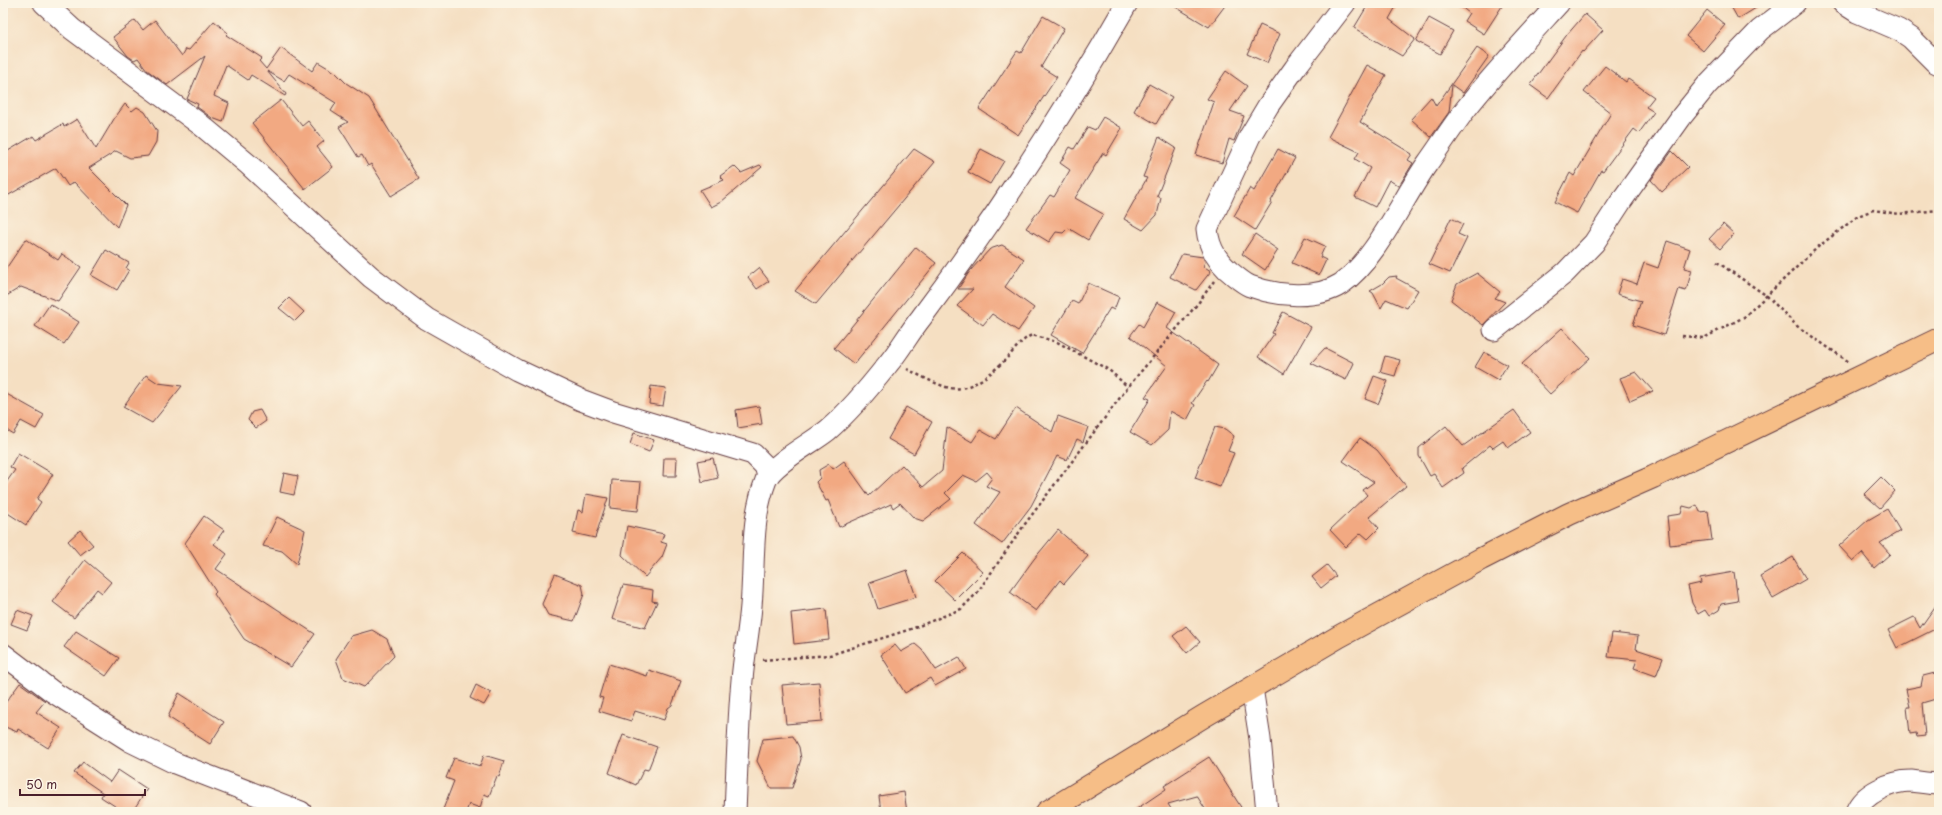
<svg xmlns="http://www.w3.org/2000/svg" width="1942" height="815" viewBox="0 0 1942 815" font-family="'Playpen Sans',sans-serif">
	<rect width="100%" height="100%" fill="#fcf5e5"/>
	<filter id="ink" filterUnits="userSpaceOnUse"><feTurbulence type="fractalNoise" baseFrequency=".025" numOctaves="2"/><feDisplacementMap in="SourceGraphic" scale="8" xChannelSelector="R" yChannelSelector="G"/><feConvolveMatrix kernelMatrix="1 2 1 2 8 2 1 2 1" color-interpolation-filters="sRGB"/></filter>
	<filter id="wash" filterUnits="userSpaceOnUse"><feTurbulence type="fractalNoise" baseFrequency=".012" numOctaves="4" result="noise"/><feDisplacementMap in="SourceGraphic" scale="16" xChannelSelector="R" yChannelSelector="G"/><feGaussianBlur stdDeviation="0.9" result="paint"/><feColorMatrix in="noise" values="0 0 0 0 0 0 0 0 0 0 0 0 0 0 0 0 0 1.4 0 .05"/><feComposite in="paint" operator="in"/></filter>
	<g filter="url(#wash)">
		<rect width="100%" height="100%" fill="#f5dfc2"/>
		<g id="blocks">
			<g fill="#f2a982">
				<path d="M1169 3H1227L1209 27Z"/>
				<path d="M1369 3H1398L1389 19 1415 39 1402 56 1354 28Z"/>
				<path d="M1456 3H1504L1484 34 1464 21 1469 13Z"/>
				<path d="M1729 3H1764L1738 19Z"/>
				<path d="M1707 10 1725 25 1703 51 1686 36Z"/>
				<path d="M1585 14 1603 30 1583 52 1582 51 1548 98 1530 85 1566 36Z"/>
				<path d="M1043 16 1064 28 1041 67 1057 77 1018 135 979 109 1017 51 1021 53Z"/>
				<path d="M1429 18 1453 31 1440 54 1416 41Z"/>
				<path d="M135 20 143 30 155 20 182 56 186 49 189 50 214 21 228 33 226 35 262 58 259 61 266 69 281 48 312 71 318 62 335 72 346 83 369 98 419 179 391 196 371 164 368 166 362 155 358 157 339 127 348 122 331 111 336 103 289 74 284 81 267 71 286 94 285 96 251 75 248 80 226 65 214 96 229 103 223 122 212 118 197 107 198 104 187 99 205 56 167 85 147 70 138 58 134 60 128 56 113 37Z"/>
				<path d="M1260 25 1280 34 1267 63 1247 54Z"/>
				<path d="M1477 48 1489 56 1463 93 1452 85 1449 112 1431 137 1411 119 1431 97 1436 106Z"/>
				<path d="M1367 65 1386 75 1360 122 1412 154 1408 160 1413 163 1399 186 1389 180 1375 207 1355 197 1370 168 1355 159 1359 152 1328 137Z"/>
				<path d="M1605 66 1626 82 1628 79 1654 97 1646 107 1654 112 1639 133 1634 129 1603 171 1601 170 1577 213 1555 202 1570 173 1574 176 1611 113 1584 92Z"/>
				<path d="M1226 71 1247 86 1230 111 1244 116 1234 141 1229 139 1222 163 1196 155 1214 102 1207 99Z"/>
				<path d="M1149 84 1172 97 1156 124 1134 111Z"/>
				<path d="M281 100 302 126 308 121 324 141 317 147 333 167 305 189 252 123Z"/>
				<path d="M125 104 132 111 137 107 145 112 157 131 156 142 148 156 130 158 116 151 89 168 126 205 117 227 74 182 68 186 56 168 7 196 3 189V154L33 136 36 140 63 124 64 127 77 119 96 149 114 119Z"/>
				<path d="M1103 117 1122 128 1106 155 1103 153 1075 198 1103 214 1088 240 1068 228 1063 233 1056 232 1049 242 1026 228 1050 195 1054 197 1070 170 1060 163 1070 147 1074 149 1088 127 1095 130Z"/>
				<path d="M1159 137 1176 148 1157 196 1161 198 1157 215 1143 230 1124 219 1147 178 1143 177Z"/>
				<path d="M914 149 935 162 816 304 795 291Z"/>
				<path d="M981 149 1004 161 990 184 968 172Z"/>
				<path d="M1278 149 1295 158 1271 201 1272 202 1255 230 1234 216 1250 188 1254 191Z"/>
				<path d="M1672 151 1688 167 1662 192 1651 180Z"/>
				<path d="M760 165 762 167 721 202 711 207 700 190 724 180 720 176 734 166 741 173Z"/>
				<path d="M1451 218 1463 224 1458 234 1467 238 1450 273 1429 264Z"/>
				<path d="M1723 224 1734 234 1720 249 1709 239Z"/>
				<path d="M1255 234 1278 250 1265 270 1242 254Z"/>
				<path d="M1305 237 1325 246 1320 257 1326 260 1319 275 1292 263Z"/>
				<path d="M26 239 58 260 62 254 81 267 58 301 21 287 3 298V273Z"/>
				<path d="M1667 241 1690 249 1684 268 1692 270 1686 291 1679 289 1664 335 1633 325 1641 301 1617 294 1622 279 1637 284 1644 263 1658 268Z"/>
				<path d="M1002 245 1024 259 1005 287 1034 308 1018 331 992 314 983 325 957 306 973 289H958L970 271 990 249Z"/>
				<path d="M916 247 936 263 854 364 834 348Z"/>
				<path d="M106 250 129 263 126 268 129 270 117 290 91 275Z"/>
				<path d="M1182 254 1203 257 1205 262 1203 266 1211 271 1196 290 1170 277Z"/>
				<path d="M759 268 769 281 757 289 748 277Z"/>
				<path d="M1477 273 1500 292 1495 298 1505 302 1483 325 1451 300 1457 284Z"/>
				<path d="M1397 276 1396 278 1418 290 1407 308 1386 299 1381 308 1373 293 1370 291 1382 284 1389 277Z"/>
				<path d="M1088 283 1119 297 1114 310 1110 308 1082 353 1051 335 1072 301 1078 304Z"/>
				<path d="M289 298 304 312 295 321 279 308Z"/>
				<path d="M1157 302 1176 312 1167 328 1218 365 1208 382 1207 381 1192 403 1195 405 1187 420 1170 411 1168 430 1152 445 1130 432 1150 399 1145 397 1167 366 1130 336 1139 324 1143 327Z"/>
				<path d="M50 304 79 322 64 344 35 326Z"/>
				<path d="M1283 312 1311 327 1284 374 1258 357 1274 334 1272 333Z"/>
				<path d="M1562 328 1590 358 1550 394 1522 364Z"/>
				<path d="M1325 348 1354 363 1346 380 1311 363Z"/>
				<path d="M1484 352 1507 365 1498 380 1475 367Z"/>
				<path d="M1385 356 1400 360 1395 376 1380 372Z"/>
				<path d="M1636 372 1653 391 1630 401 1620 378Z"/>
				<path d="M146 375 158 383 182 386 152 423 123 407Z"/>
				<path d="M1374 376 1388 381 1378 404 1365 399Z"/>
				<path d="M651 386 666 388 663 406 649 404Z"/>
				<path d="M3 392 44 415 36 429 21 421 13 434 3 428Z"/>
				<path d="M759 406 762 424 738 428 736 410Z"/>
				<path d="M906 407 932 422 914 454 888 439Z"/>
				<path d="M1016 408 1052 432 1058 416 1088 427 1083 442 1077 439 1067 460 1057 456 1031 506 1002 544 976 525 1000 492 986 486 992 478 987 472 976 481 963 475 945 493 951 499 923 521 914 518 900 503 893 508 891 504 839 527 828 500 826 501 816 482 820 478 819 470 829 464 833 469 844 461 869 496 902 465 923 487 942 471 947 427 972 442 980 430 996 439Z"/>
				<path d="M260 410 266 421 256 428 248 420 252 412Z"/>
				<path d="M1514 410 1530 432 1508 448 1503 441 1493 448 1490 445 1462 468 1464 473 1443 488 1434 474 1430 476 1419 456V448L1446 426 1463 446Z"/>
				<path d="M1215 427 1225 429 1234 436 1228 451 1234 453 1220 487 1195 478Z"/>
				<path d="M634 433 654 440 649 452 630 444Z"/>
				<path d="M1360 438 1377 450 1406 486 1369 517 1379 528 1368 539 1361 533 1346 547 1330 530 1367 495 1363 490 1374 482 1343 461Z"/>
				<path d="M18 453 53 474 37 499 41 502 26 525 3 510V487L15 470 10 467Z"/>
				<path d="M664 458H677L676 476H663Z"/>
				<path d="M713 458 718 478 702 482 698 461Z"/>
				<path d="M284 473 298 476 294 495 280 492Z"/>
				<path d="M1881 477 1895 491 1880 508 1864 494Z"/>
				<path d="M612 480 641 482 638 511 610 508Z"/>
				<path d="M586 494 608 498 595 538 573 533 578 510 583 512Z"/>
				<path d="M1697 505 1700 512 1708 511 1712 540 1670 545 1667 516 1681 514 1683 506 1691 508Z"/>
				<path d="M1887 509 1900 531 1880 543 1890 554 1874 568 1862 553 1853 561 1839 546 1868 520Z"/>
				<path d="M204 516 224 530 214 544 227 554 216 569 315 634 291 667 244 639 214 594 216 592 185 543Z"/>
				<path d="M277 517 305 530 297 564 282 551 263 546Z"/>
				<path d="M627 526 664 534 661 542 667 544 662 557 645 577 622 555Z"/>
				<path d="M80 530 93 545 80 555 68 541Z"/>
				<path d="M1058 530 1088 556 1064 584 1060 580 1036 611 1010 592 1034 559Z"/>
				<path d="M963 553 983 572 955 600 935 581Z"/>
				<path d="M1793 557 1806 579 1773 598 1760 576Z"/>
				<path d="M85 560 111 582 102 593 97 589 74 618 53 602Z"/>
				<path d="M1327 565 1336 576 1321 588 1312 577Z"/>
				<path d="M907 570 916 597 878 609 869 583Z"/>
				<path d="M1734 572 1738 601 1721 604 1719 610 1709 616 1705 610 1698 614 1692 603 1688 586 1701 583 1700 578Z"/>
				<path d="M555 574 582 585 584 594 574 621 548 615 542 604Z"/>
				<path d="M623 585 653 590 652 601 657 602 645 628 612 619Z"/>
				<path d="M1939 601V627L1897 648 1888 630 1914 617 1920 628Z"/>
				<path d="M826 609 829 640 794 644 791 613Z"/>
				<path d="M17 610 33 616 27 630 11 624Z"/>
				<path d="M1186 626 1200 642 1187 653 1173 636Z"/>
				<path d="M372 630 387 639 394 656 364 687 343 678 336 659 351 636Z"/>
				<path d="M76 631 119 658 106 676 64 647Z"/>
				<path d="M1612 633 1638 636 1636 649 1663 658 1656 676 1634 668 1637 660 1608 657Z"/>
				<path d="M915 644 922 650 936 670 959 657 966 669 935 686 930 678 905 693 881 655 895 645 901 652Z"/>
				<path d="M609 664 647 676 649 670 681 681 672 705 668 708 664 720 635 711 631 721 599 711 603 698 599 697Z"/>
				<path d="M1939 672V698L1922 703 1925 736 1917 737 1916 733 1910 734 1907 707H1910L1906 689 1921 686 1923 676Z"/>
				<path d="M819 682 822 721 786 724 782 685Z"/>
				<path d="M20 683 45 701 36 712 61 728 48 748 18 729 17 732 3 726V706Z"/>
				<path d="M476 685 491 693 484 705 470 698Z"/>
				<path d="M179 693 224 722 210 744 168 717Z"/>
				<path d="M623 735 657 747 648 770 644 769 636 785 609 773Z"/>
				<path d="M793 736 799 747 801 759 792 788H771L757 761 763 739Z"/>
				<path d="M484 755 504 761 499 777 497 776 489 796 484 794 480 808 469 804 466 812H442L454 781 446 778 454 758 480 766Z"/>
				<path d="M1209 757 1244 812H1207L1197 796 1168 804 1173 812H1151L1149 810 1132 812 1166 789 1164 786Z"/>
				<path d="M83 762 110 782 118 770 147 789 132 812H124L101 797 103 793 74 773Z"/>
				<path d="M904 792 907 812H881L879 796Z"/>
			</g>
		</g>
	</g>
	<g filter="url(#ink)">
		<use href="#blocks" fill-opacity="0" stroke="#643c42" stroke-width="1"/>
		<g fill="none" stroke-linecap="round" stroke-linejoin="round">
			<defs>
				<g id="minor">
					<path d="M44 3 72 29 201 125 249 165 371 277 427 319 517 370 581 400 613 412 753 454 765 466 768 476"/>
					<path d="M1345 3 1295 68 1268 106 1250 136 1207 229C1209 250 1219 264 1235 276 1240 280 1245 284 1250 286 1277 296 1316 300 1341 284 1375 261 1403 198 1427 164 1440 146 1452 127 1465 110 1495 72 1527 38 1559 3"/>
					<path d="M1843 3 1857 12 1899 30 1911 38 1935 62 1939 64"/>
					<path d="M1494 330 1565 273 1594 243 1622 200 1682 116 1707 85 1760 30 1795 3"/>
					<path d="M3 654 53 692 130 741 175 763 301 812"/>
					<path d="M1252 688 1260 739 1267 812"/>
					<path d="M735 812C737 768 738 724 742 680 744 655 749 631 751 606 755 563 750 521 766 480 773 463 812 443 828 430 850 411 870 387 888 364 900 350 909 333 921 318 996 218 1065 112 1127 3"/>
					<path d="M1856 812C1863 793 1892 781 1911 781 1920 782 1929 784 1939 784"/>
				</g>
				<path id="highway" d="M1047 812 1204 716 1340 636 1481 559 1569 514 1653 477 1939 339"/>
			</defs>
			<use href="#minor" stroke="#643c42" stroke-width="23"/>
			<use href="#highway" stroke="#643c42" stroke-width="24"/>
			<g stroke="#643c42" stroke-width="2.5" stroke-dasharray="3 3" stroke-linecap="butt">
				<path d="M1717 262 1767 296 1797 326 1849 362"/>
				<path d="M1682 336 1704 338 1744 317 1818 247 1858 216 1873 210 1899 214 1939 210"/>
				<path d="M907 369C919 375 933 383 946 387 968 394 991 374 1005 360 1014 351 1021 340 1032 335L1057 342 1109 370 1128 387"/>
				<path d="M763 660 830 655 914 628 961 609 977 593 1025 524 1128 387 1199 302 1214 281"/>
			</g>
			<use href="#minor" stroke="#fff" stroke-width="21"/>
			<use href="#highway" stroke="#f6be87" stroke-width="22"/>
		</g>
	</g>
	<rect width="1942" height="815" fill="none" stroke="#fcf5e5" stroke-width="16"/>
	<path d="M20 789v6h125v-6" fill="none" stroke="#4a1f2b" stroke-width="2"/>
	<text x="26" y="789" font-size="12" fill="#4a1f2b" stroke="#fcf5e5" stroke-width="3" paint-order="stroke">50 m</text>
</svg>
